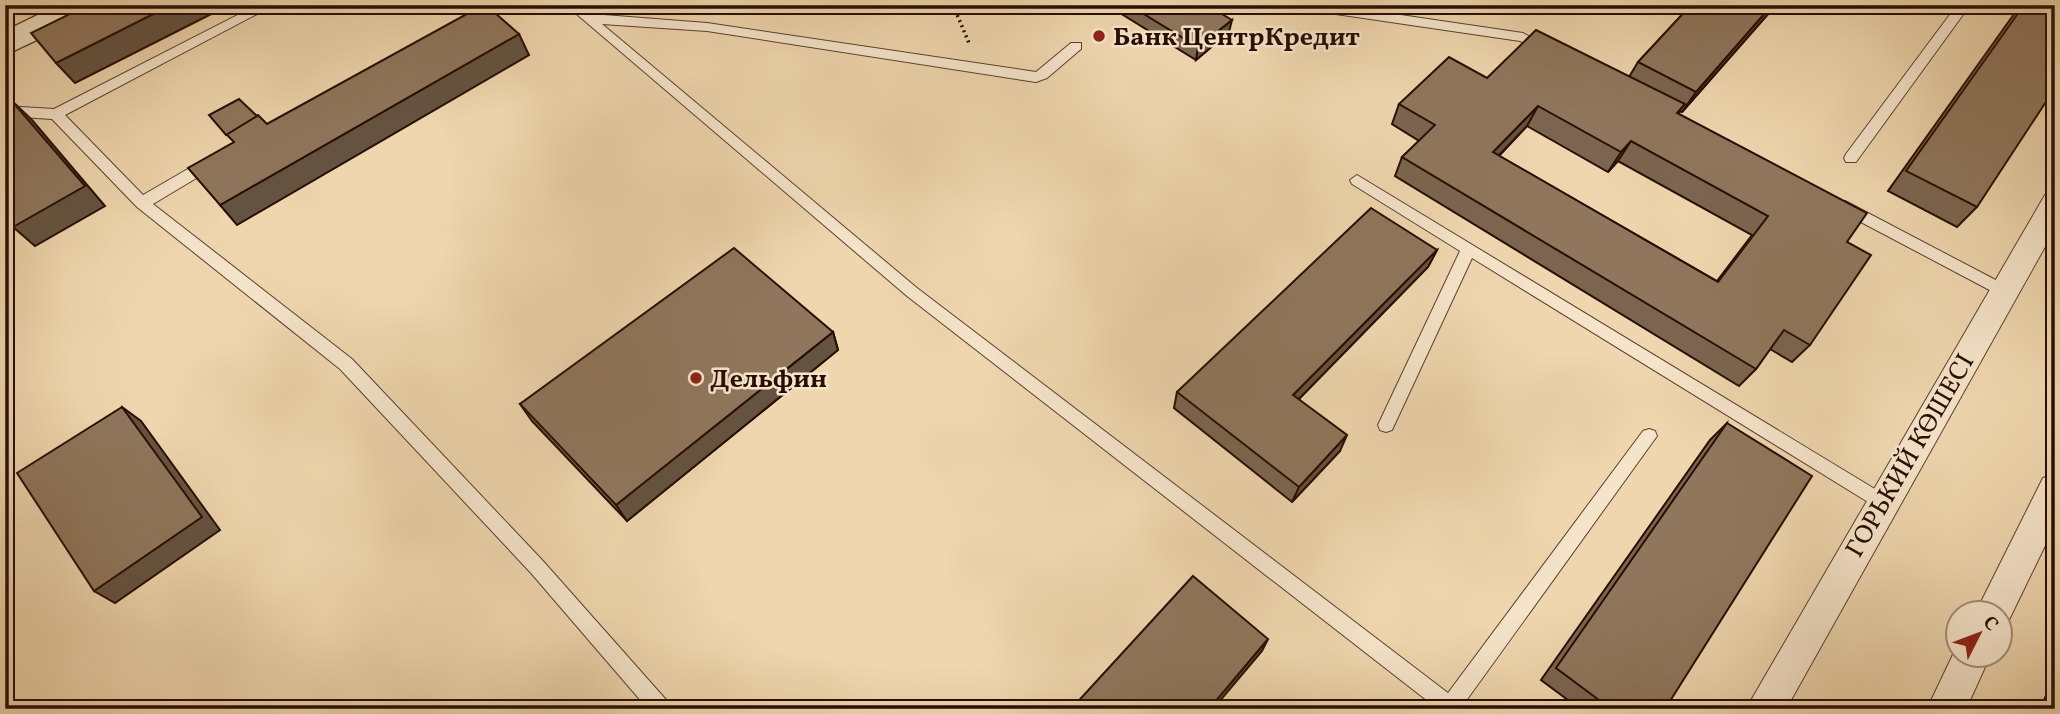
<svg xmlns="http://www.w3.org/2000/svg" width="2060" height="714" viewBox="0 0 2060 714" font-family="Vollkorn,serif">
	<rect width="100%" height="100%" fill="#efd6ae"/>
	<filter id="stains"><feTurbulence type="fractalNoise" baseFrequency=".00286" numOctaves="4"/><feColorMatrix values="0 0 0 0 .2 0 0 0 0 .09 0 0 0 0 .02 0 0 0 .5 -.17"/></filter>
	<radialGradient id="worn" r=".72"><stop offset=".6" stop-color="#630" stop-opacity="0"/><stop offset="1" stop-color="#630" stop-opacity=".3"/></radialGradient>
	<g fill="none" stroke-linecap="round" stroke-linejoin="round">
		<defs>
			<g id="service">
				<path d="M257 5H274L65 115 143 195 205 159H215L217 163 215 167 153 204 352 359 543 561 668 702 670 709H648L531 573 340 369 137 207 52 119 5 116V106L54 109Z"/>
				<path d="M566 5H580L591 14 707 23 1036 72 1071 43H1081V49L1047 78 1036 82 707 31 602 24 917 288 1448 693 1643 431 1649 429 1655 431 1657 436 1463 705 1464 709H1438L907 296Z"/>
				<path d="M1333 5 1523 33 1550 48 1544 52 1520 41 1329 13 1323 9 1325 6Z"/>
				<path d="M1957 5H1970L1856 162H1846L1844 158 1846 154Z"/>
				<path d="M1357 175 1888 497 1891 502 1888 507 1882 510 1876 507 1472 258 1392 430 1386 432 1380 430 1378 425 1460 251 1352 184 1350 180Z"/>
				<path d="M1845 201 2009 287 2012 291 2009 295H1999L1840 211 1838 207Z"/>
			</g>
			<g id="minor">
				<path d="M2055 192V229L1786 709H1746L2045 195Z"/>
				<path d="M2055 474V525L2007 624 2000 627V612H1976L2043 478Z"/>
				<path d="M1958 644V654H1991L1966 709H1927Z"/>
			</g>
			<path id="tertiary" d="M58 5H100L96 12 5 55V31Z"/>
		</defs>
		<use href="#service" stroke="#5a3f2e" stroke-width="2"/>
		<use href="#minor" stroke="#5a3f2e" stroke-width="2"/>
		<use href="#tertiary" stroke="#5a3f2e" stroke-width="3"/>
		<path stroke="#280d04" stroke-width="3.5" stroke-dasharray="2 3.5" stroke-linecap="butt" d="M953 5 969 43"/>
		<use href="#service" fill="#f5e4ca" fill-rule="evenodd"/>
		<use href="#minor" fill="#f5e4ca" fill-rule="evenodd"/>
		<use href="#tertiary" fill="#f5e4ca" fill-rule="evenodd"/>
	</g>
	<g fill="#7b654f" stroke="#280d04" stroke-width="2" fill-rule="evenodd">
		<path d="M1107 5H1207L1229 32 1196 60Z"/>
		<path d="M1691 5H1776L1682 112 1680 111 1679 114 1847 242 1810 345 1792 362 1770 349 1756 369 1739 386 1395 176 1402 157 1419 141 1392 124 1399 104 1487 78 1629 77 1638 62ZM1527 126 1608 172 1618 161 1752 235 1717 281 1499 156Z"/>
		<path d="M2021 5H2055L1977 207 1957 227 1888 191 2014 14Z"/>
		<path d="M1437 250 1428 267 1299 399 1340 451 1292 502 1174 408 1177 392Z"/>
		<path d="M833 332 838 350 627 521 532 421 520 404Z"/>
		<path d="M1727 423 1665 709H1580L1541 680 1710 440Z"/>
		<path d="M2055 688V709H2040L2048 691Z"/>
	</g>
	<g fill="#645340" stroke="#280d04" stroke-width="2">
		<path d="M171 5H229L75 83 56 63Z"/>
		<path d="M1772 5H1776L1682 112 1696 92Z"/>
		<path d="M1232 20 1229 32 1196 60 1198 47Z"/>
		<path d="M519 34 529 55 237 225 220 205Z"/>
		<path d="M11 100 32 120 105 206 35 246 13 227Z"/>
		<path d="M1538 106 1527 126 1483 172 1493 152Z"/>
		<path d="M1631 141 1618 161 1608 172 1621 152Z"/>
		<path d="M1437 250 1428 267 1287 411 1293 395Z"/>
		<path d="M833 332 838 350 627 521 616 505Z"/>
		<path d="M122 407 141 421 220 530 115 603 94 591Z"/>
		<path d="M1347 435 1340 451 1292 502 1299 487Z"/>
		<path d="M1268 639 1262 651 1213 709H1209Z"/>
	</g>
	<g fill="#8f765c" stroke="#280d04" stroke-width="2" fill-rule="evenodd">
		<path d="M88 5H171L56 63 31 33Z"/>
		<path d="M483 5H486L519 34 220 205 188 168 234 142 226 134 258 115 267 124Z"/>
		<path d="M1129 5H1207L1232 20 1198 47Z"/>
		<path d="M1691 5H1772L1696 92 1638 62Z"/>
		<path d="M2024 5H2055V88L1977 207 1906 171Z"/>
		<path d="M1536 30 1685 104 1677 113 1867 213 1847 242 1871 255 1810 345 1784 330 1756 369 1402 157 1435 125 1399 104 1449 57 1487 78ZM1538 106 1621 152 1631 141 1768 216 1718 282 1493 152Z"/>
		<path d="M239 99 257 116 226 135 209 115Z"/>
		<path d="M5 100H11L85 186 13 227 5 218Z"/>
		<path d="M1371 208 1437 250 1293 395 1347 435 1299 487 1177 392Z"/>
		<path d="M734 248 833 332 616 505 520 404Z"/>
		<path d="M122 407 202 517 94 591 17 473Z"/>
		<path d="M1727 423 1812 476 1665 709H1611L1556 668Z"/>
		<path d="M1193 576 1268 639 1209 709H1071Z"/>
	</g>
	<g fill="#8f2418" stroke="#f5e4ca" stroke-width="2.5">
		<circle cx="1099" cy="36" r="7"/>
		<circle cx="696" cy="378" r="7"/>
	</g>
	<g text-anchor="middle" stroke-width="5" stroke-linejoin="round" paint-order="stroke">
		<g font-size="26" font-weight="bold" fill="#280d04" stroke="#f5e4ca" text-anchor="start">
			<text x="1113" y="45">Банк ЦентрКредит</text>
			<text x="710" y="387">Дельфин</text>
		</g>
		<g font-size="26" fill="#280d04" stroke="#f5e4ca">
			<text transform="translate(1909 455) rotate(-60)" y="9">ГОРЬКИЙ КӨШЕСІ</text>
		</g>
	</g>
	<rect width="2060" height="714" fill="none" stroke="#efd6ae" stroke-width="28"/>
	<rect x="7" y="7" width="2046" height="700" fill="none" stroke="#280d04" stroke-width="3.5"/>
	<rect x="14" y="14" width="2032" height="686" fill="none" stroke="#280d04" stroke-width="2"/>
	<g transform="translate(1979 634) rotate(48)"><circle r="33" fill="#f5e4ca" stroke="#a38e7b" stroke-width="2"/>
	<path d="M0-5L12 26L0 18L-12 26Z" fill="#8f2418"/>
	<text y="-10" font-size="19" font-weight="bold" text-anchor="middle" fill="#280d04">С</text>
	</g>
	<rect width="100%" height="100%" filter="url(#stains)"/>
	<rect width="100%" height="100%" fill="url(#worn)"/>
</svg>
